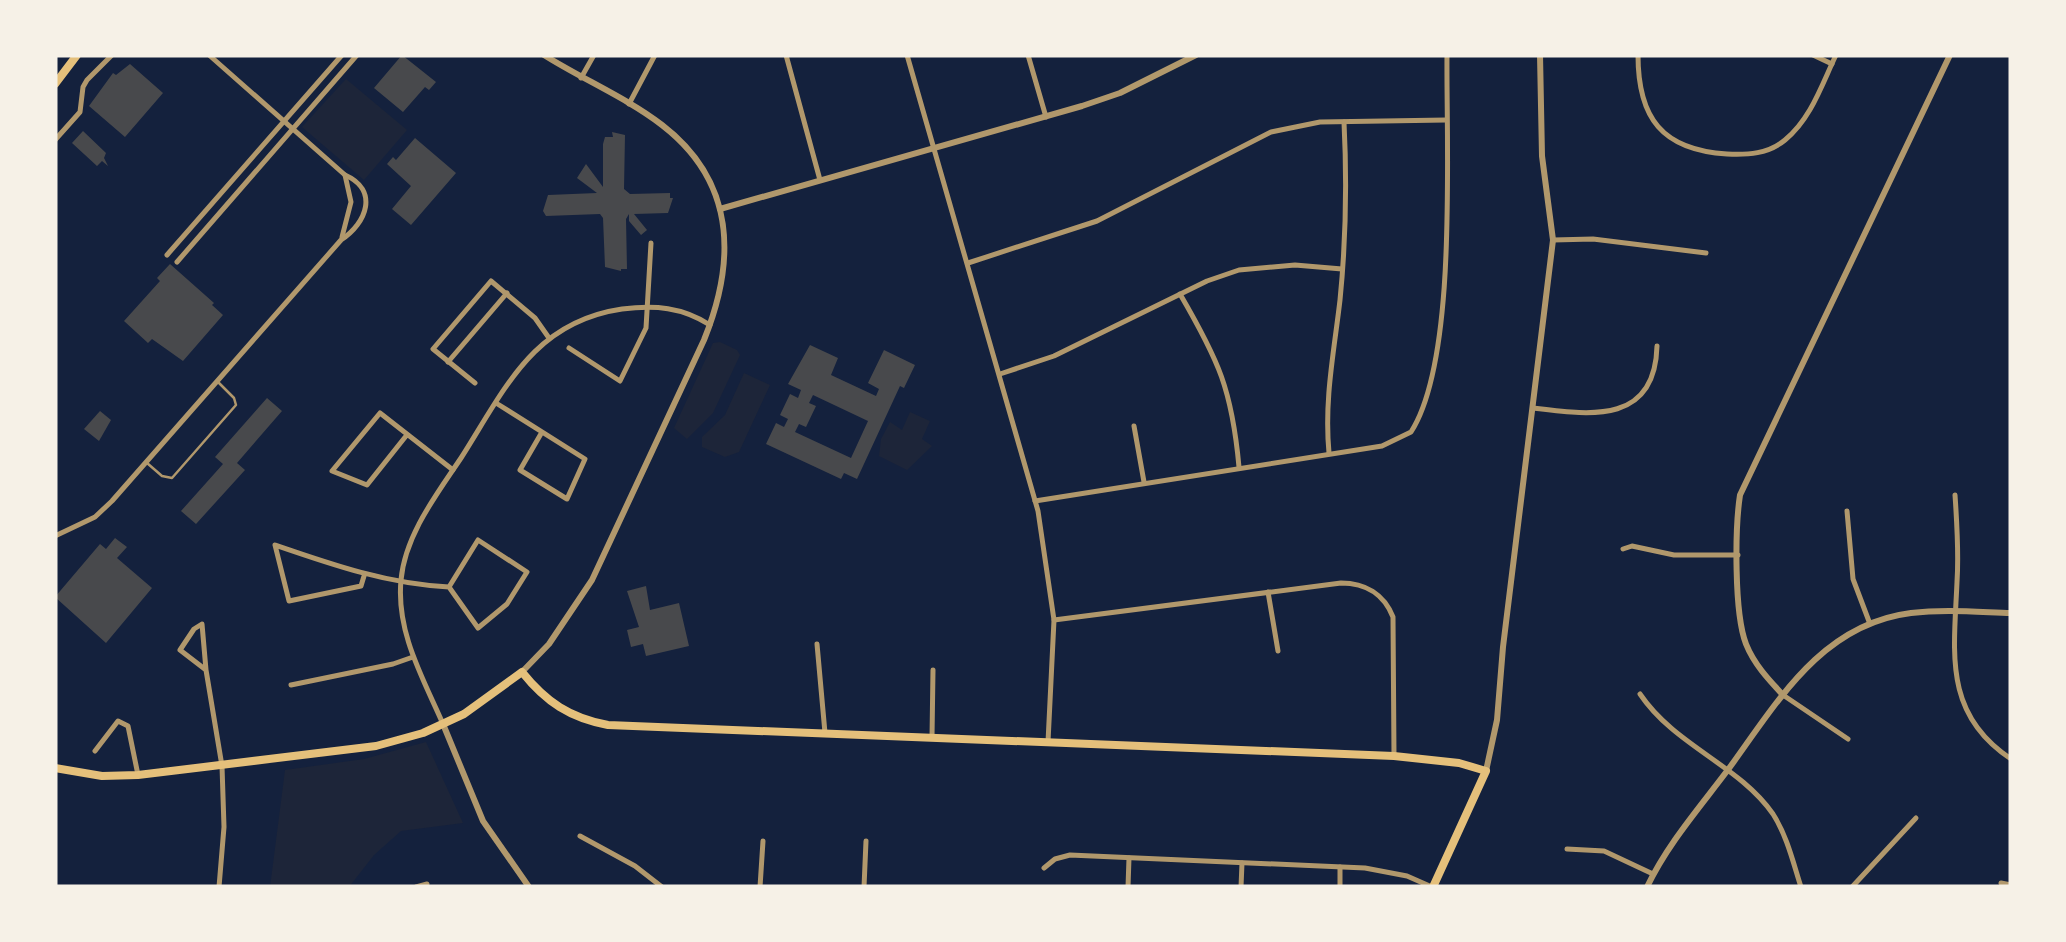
<svg xmlns="http://www.w3.org/2000/svg" width="2066" height="942" viewBox="0 0 2066 942" font-family="'PT Sans',sans-serif">
	<rect width="100%" height="100%" fill="#14213d"/>
	<g fill="#1d2539">
		<path d="M346 79 407 130 364 180 302 127Z"/>
		<path d="M720 342 737 350 740 355 713 413 687 439 674 428 713 343Z"/>
		<path d="M744 373 770 385 739 452 725 457 702 447V437L725 415Z"/>
		<path d="M910 412 930 421 922 439 932 446 907 470 879 456 881 439 890 422 902 430Z"/>
		<path d="M426 742 463 823 401 831 374 855 349 887H270L285 770 364 759Z"/>
	</g>
	<g fill="#48494c" fill-rule="evenodd">
		<path d="M402 55 436 82 429 90 425 87 403 112 374 88Z"/>
		<path d="M130 64 163 93 125 137 89 106 113 73 116 75Z"/>
		<path d="M83 131 106 153 104 158 108 166 102 161 97 166 72 143Z"/>
		<path d="M612 132 625 135 624 189 630 194 670 193V198H673L668 213 634 214 647 230 641 235 629 221V214L626 219 627 269H621V271L605 267 603 218 600 214 546 216 543 211 548 195 597 193 577 178 586 164 603 187V144L605 137H613Z"/>
		<path d="M415 138 456 173 411 225 392 209 411 186 387 164 393 157 396 160Z"/>
		<path d="M170 264 214 303 212 305 223 315 183 361 152 339 148 343 124 321 160 281 157 278Z"/>
		<path d="M810 345 838 358 831 375 876 396 879 389 868 383 884 350 915 365 904 388 900 386 857 479 844 473 841 479 766 444 776 423 784 427 788 419 780 415 790 394 798 398 801 390 788 384ZM813 395 868 421 851 458 795 432 799 424 806 427 816 406 809 403Z"/>
		<path d="M267 398 282 411 237 463 245 470 196 524 181 511 223 464 215 457Z"/>
		<path d="M100 411 111 420 99 441 84 429Z"/>
		<path d="M115 538 127 547 117 558 152 588 106 643 55 597 100 544 106 549Z"/>
		<path d="M646 586 650 610 679 603 689 646 646 656 643 644 631 647 627 630 639 627 627 591Z"/>
	</g>
	<g fill="none" stroke-linecap="round" stroke-linejoin="round">
		<path stroke="#b1986c" stroke-width="2.5" d="M147 463 162 476 172 478 236 405 234 398 218 382"/>
		<g stroke="#b1986c" stroke-width="5">
			<path d="M786 55 820 180"/>
			<path d="M907 55 1038 511 1054 620 1048 742"/>
			<path d="M1028 55 1046 117"/>
			<path d="M1638 55C1638 118 1662 150 1727 154 1748 155 1768 154 1785 140 1811 119 1822 84 1836 55"/>
			<path d="M1813 55 1832 64"/>
			<path d="M581 78 594 55"/>
			<path d="M629 104 655 55"/>
			<path d="M55 140 80 112 83 87 87 80 112 55"/>
			<path d="M342 237 351 202 345 175"/>
			<path d="M1553 240 1593 239 1706 253"/>
			<path d="M167 255 342 55"/>
			<path d="M177 262 357 55"/>
			<path d="M968 263 1097 221 1271 132 1320 122 1446 120"/>
			<path d="M1180 294C1219 361 1232 390 1239 467"/>
			<path d="M569 348 620 381 646 328 651 243"/>
			<path d="M448 362 507 293"/>
			<path d="M1000 374 1054 356 1207 281 1239 270 1295 265 1342 269"/>
			<path d="M475 383 433 349 491 281 535 318 549 338"/>
			<path d="M496 403 585 459 567 499 520 470 542 432"/>
			<path d="M1533 408C1590 415 1655 425 1657 346"/>
			<path d="M1134 426 1144 482"/>
			<path d="M406 436 367 485 332 471 380 413 453 470"/>
			<path d="M1329 453C1324 400 1334 352 1340 300 1346 240 1347 182 1344 122"/>
			<path d="M1955 495C1957 524 1959 552 1957 582 1954 653 1943 714 2011 759"/>
			<path d="M1035 501 1382 446 1411 432C1458 359 1446 146 1447 55"/>
			<path d="M1847 511 1853 579 1870 624"/>
			<path d="M55 536 95 517 112 501 341 240C367 223 379 190 345 175L209 55"/>
			<path d="M1623 549 1632 546 1674 555H1738"/>
			<path d="M364 576 361 586 289 601 275 545C333 565 388 584 449 587L478 628 507 604 527 572 478 540 449 587"/>
			<path d="M1268 592 1278 651"/>
			<path d="M1054 620 1341 583C1365 583 1384 594 1393 617L1394 756"/>
			<path d="M817 644 825 733"/>
			<path d="M206 670 202 624 194 629 180 650 206 670 222 766 224 827 219 887"/>
			<path d="M291 685 393 664 413 657"/>
			<path d="M1640 694C1675 746 1739 765 1773 814 1787 836 1793 862 1801 887"/>
			<path d="M1783 695 1848 739"/>
			<path d="M443 724C423 678 396 632 401 580 405 535 437 494 461 458 505 389 533 322 622 309 655 305 682 307 710 325"/>
			<path d="M932 737 933 670"/>
			<path d="M95 751 118 721 128 726 138 775"/>
			<path d="M580 836 635 866 662 887"/>
			<path d="M1567 849 1604 851 1653 874"/>
			<path d="M1044 868 1055 859 1070 855 1365 868 1407 876 1432 887"/>
			<path d="M2001 883 2011 885"/>
			<path d="M416 887 427 884"/>
			<path d="M760 887 763 841"/>
			<path d="M864 887 866 841"/>
			<path d="M1128 887 1129 858"/>
			<path d="M1241 887 1242 863"/>
			<path d="M1340 887V867"/>
			<path d="M1852 887 1916 818"/>
		</g>
		<g stroke="#b1986c" stroke-width="6">
			<path d="M720 209 1082 106 1120 93 1196 55"/>
			<path d="M522 672 549 644 592 580 704 340C736 261 736 182 662 125 627 98 582 79 544 55"/>
			<path d="M1783 695C1768 679 1754 664 1746 644 1734 613 1735 528 1740 495L1950 55"/>
			<path d="M443 724 483 821 529 887"/>
			<path d="M1486 771 1497 720 1503 647 1553 240 1542 156 1540 55"/>
			<path d="M1647 887C1668 843 1701 806 1730 767 1778 701 1822 624 1911 613 1944 609 1978 612 2011 613"/>
		</g>
		<path stroke="#e5c07b" stroke-width="8" d="M55 768 102 776 138 775 376 746 423 733 464 714 522 672C546 702 570 718 608 725L1394 756 1459 763 1486 771 1433 887"/>
		<path stroke="#e5c07b" stroke-width="8" d="M55 84 77 55"/>
	</g>
	<rect width="2066" height="942" fill="none" stroke="#f6f1e7" stroke-width="115"/>
</svg>
